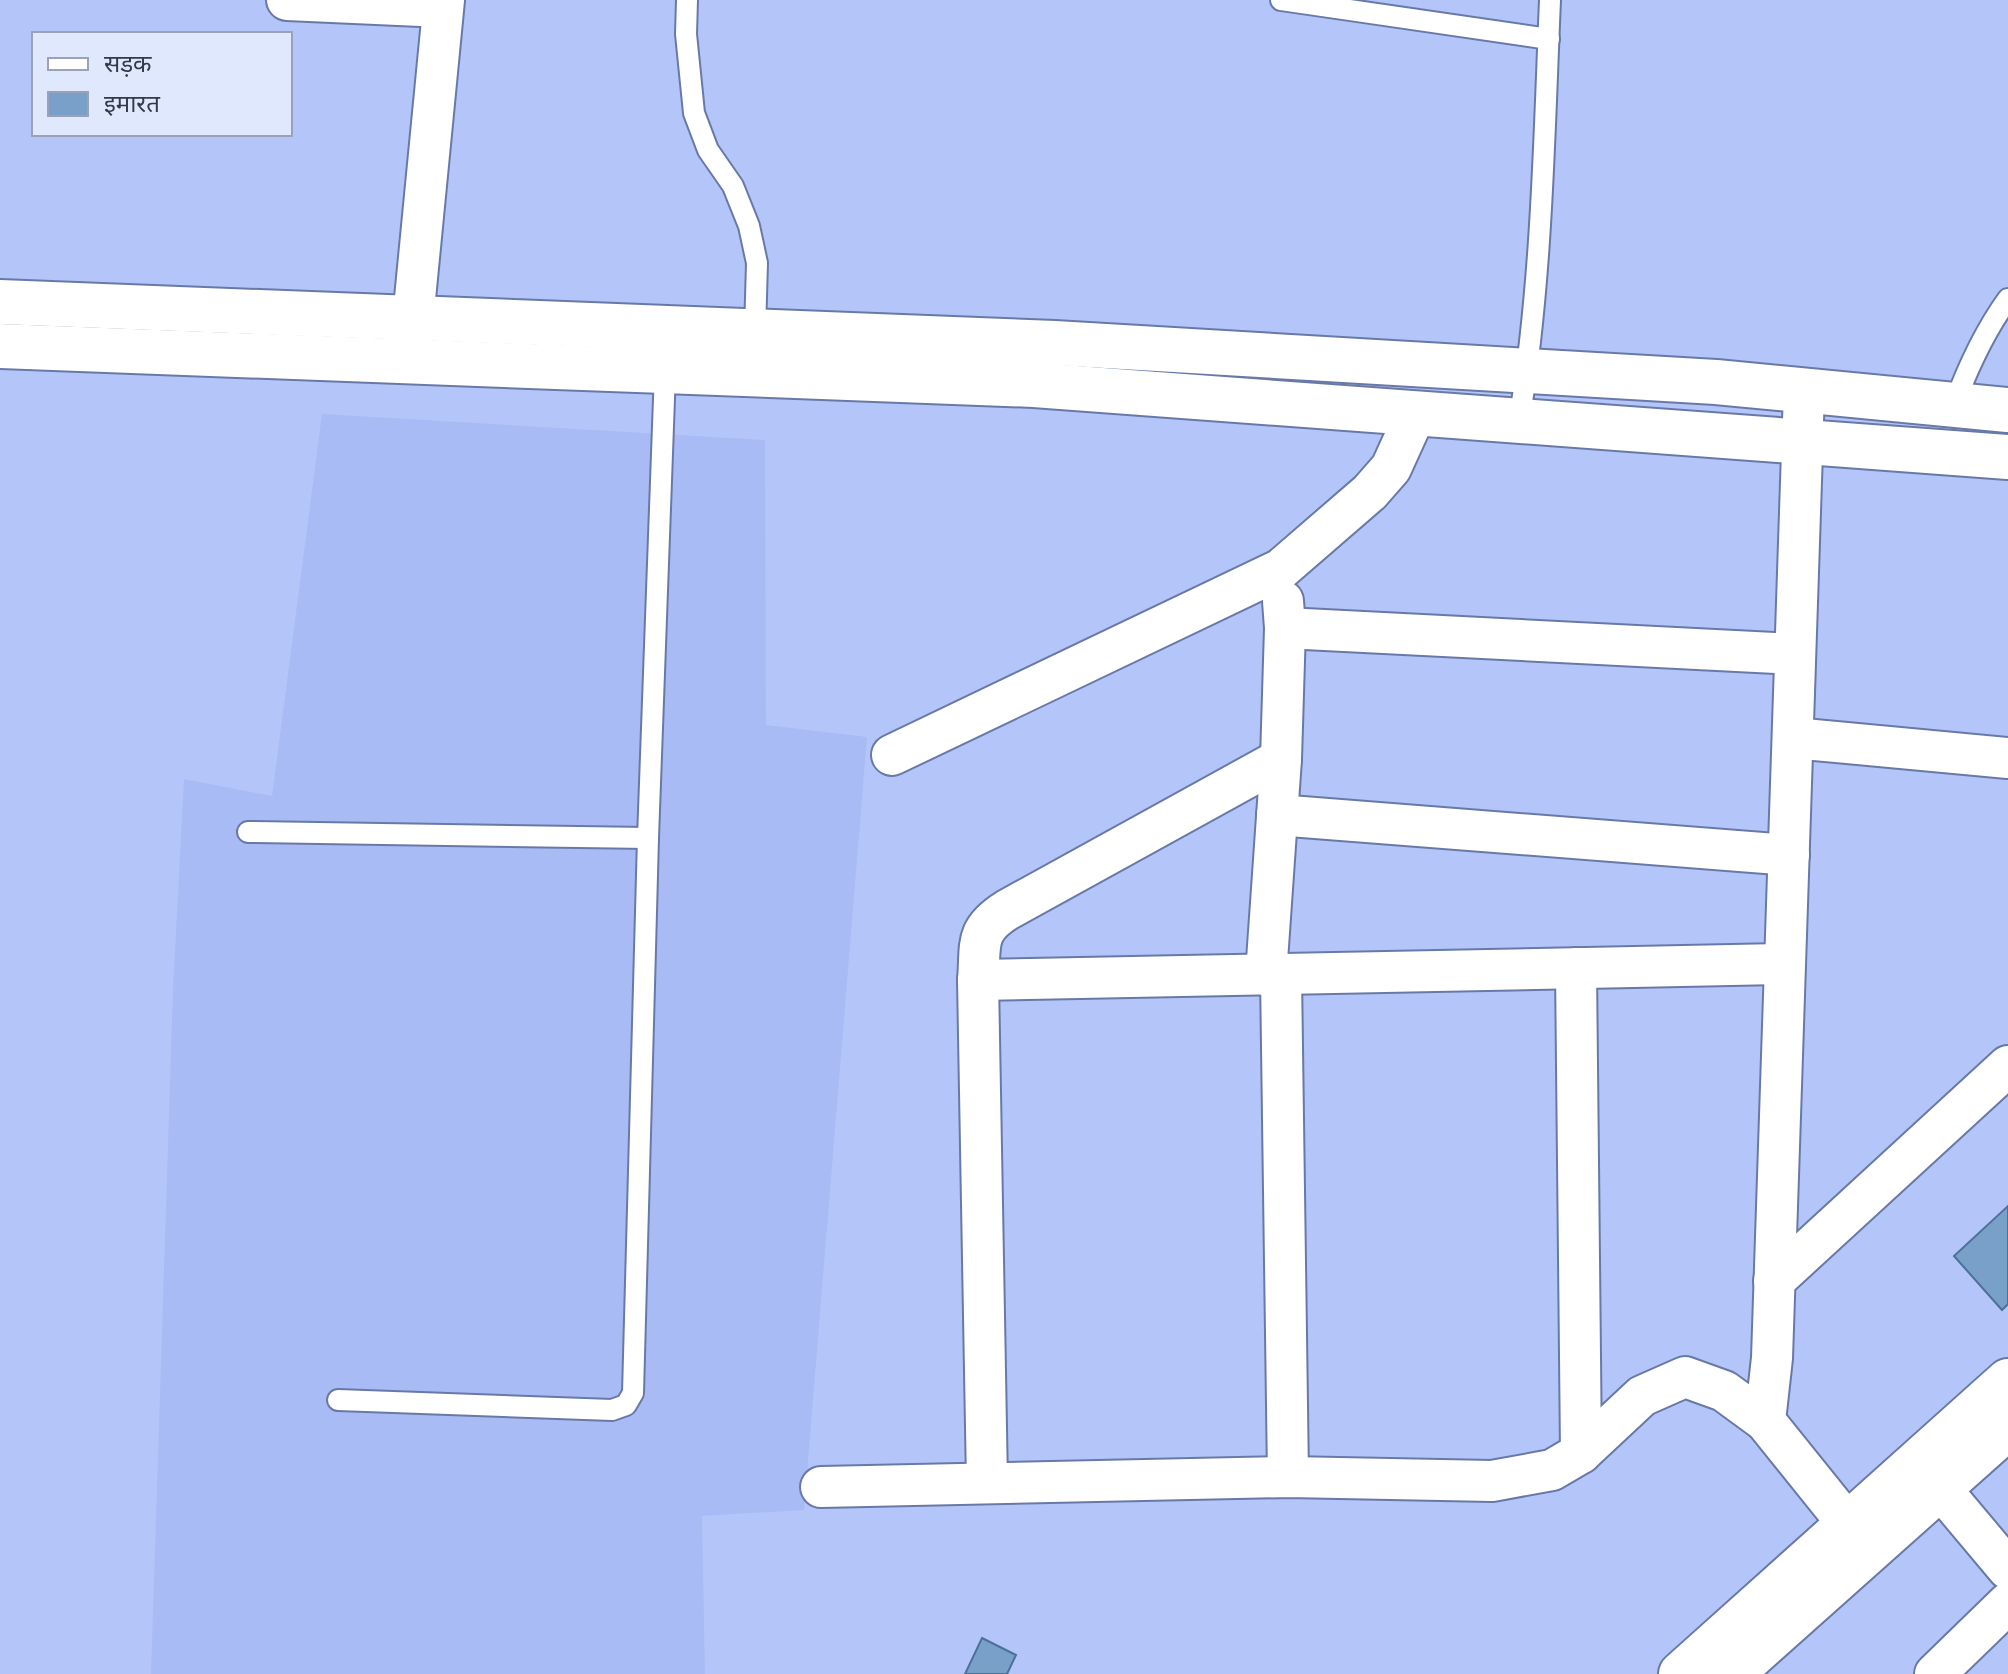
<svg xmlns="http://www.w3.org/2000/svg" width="2008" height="1674" viewBox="0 0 2008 1674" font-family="Georgia,'Noto Sans Devanagari',serif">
	<rect width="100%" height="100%" fill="#b4c6f9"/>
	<path fill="#a8bbf5" d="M322 414 765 440 766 725 867 737 804 1510 702 1516 705 1674H151L173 989 184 779 272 796Z"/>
	<g fill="#78a0c9" stroke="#4b7198" stroke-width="2">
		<path d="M2008 1206V1304L2002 1310 1954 1256Z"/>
		<path d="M982 1638 1016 1655 1007 1674H965Z"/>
	</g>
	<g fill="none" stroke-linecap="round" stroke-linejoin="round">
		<defs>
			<g id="service">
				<path d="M687 0 686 34 694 113 708 150 733 186 749 226 757 263 755 331"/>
				<path d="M1281 0 1549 39"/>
				<path d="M1954 405C1968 367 1984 332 2008 299"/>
				<path d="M1519 421C1542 283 1544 139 1550 0"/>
				<path d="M248 832 648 838"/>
				<path d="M338 1400 612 1410 626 1405 633 1393 648 838 665 371"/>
			</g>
			<g id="minor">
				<path d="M287 0 443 7"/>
				<path d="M410 350 444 0"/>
				<path d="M1804 391 1772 1358 1765 1421 1868 1549"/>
				<path d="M1285 628 1795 654"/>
				<path d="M1793 738 2008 758"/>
				<path d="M892 755 1281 569 1370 492 1391 468 1416 413"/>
				<path d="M1277 815 1789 855"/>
				<path d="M1576 968 1581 1453"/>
				<path d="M1266 975 1281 759 1285 628 1283 601"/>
				<path d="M1281 975 1288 1477"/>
				<path d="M978 980 1785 964"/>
				<path d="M1774 1281 2008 1066"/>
				<path d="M987 1483 978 980C981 944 974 931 1007 910L1281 759"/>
				<path d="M821 1487 1288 1477 1492 1481 1552 1470 1581 1453 1642 1396 1685 1377 1724 1391 1765 1421"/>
				<path d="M1940 1488 2008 1569"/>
				<path d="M1935 1674 2008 1603"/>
			</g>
			<g id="secondary">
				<path d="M0 302 1055 343 1716 382 2008 410"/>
				<path d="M0 346 1034 385 2008 457"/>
				<path d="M1681 1674 2008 1381"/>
				<path d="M1731 1674 2008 1427"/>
			</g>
		</defs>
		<use href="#service" stroke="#6979a7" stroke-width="24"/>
		<use href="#minor" stroke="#6979a7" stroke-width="44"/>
		<use href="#secondary" stroke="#6979a7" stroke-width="48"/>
		<use href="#service" stroke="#fff" stroke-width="20"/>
		<use href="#minor" stroke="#fff" stroke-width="40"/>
		<use href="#secondary" stroke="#fff" stroke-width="44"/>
	</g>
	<rect x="32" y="32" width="260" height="104" fill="#e0e8fd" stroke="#9aa2b7" stroke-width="2"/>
	<rect x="48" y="58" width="40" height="12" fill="#ffffff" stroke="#9aa2b7" stroke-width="2"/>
	<text x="104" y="72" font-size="24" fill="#32394d">सड़क</text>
	<rect x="48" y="92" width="40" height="24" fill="#78a0c9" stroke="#9aa2b7" stroke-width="2"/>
	<text x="104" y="112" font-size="24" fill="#32394d">इमारत</text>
</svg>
